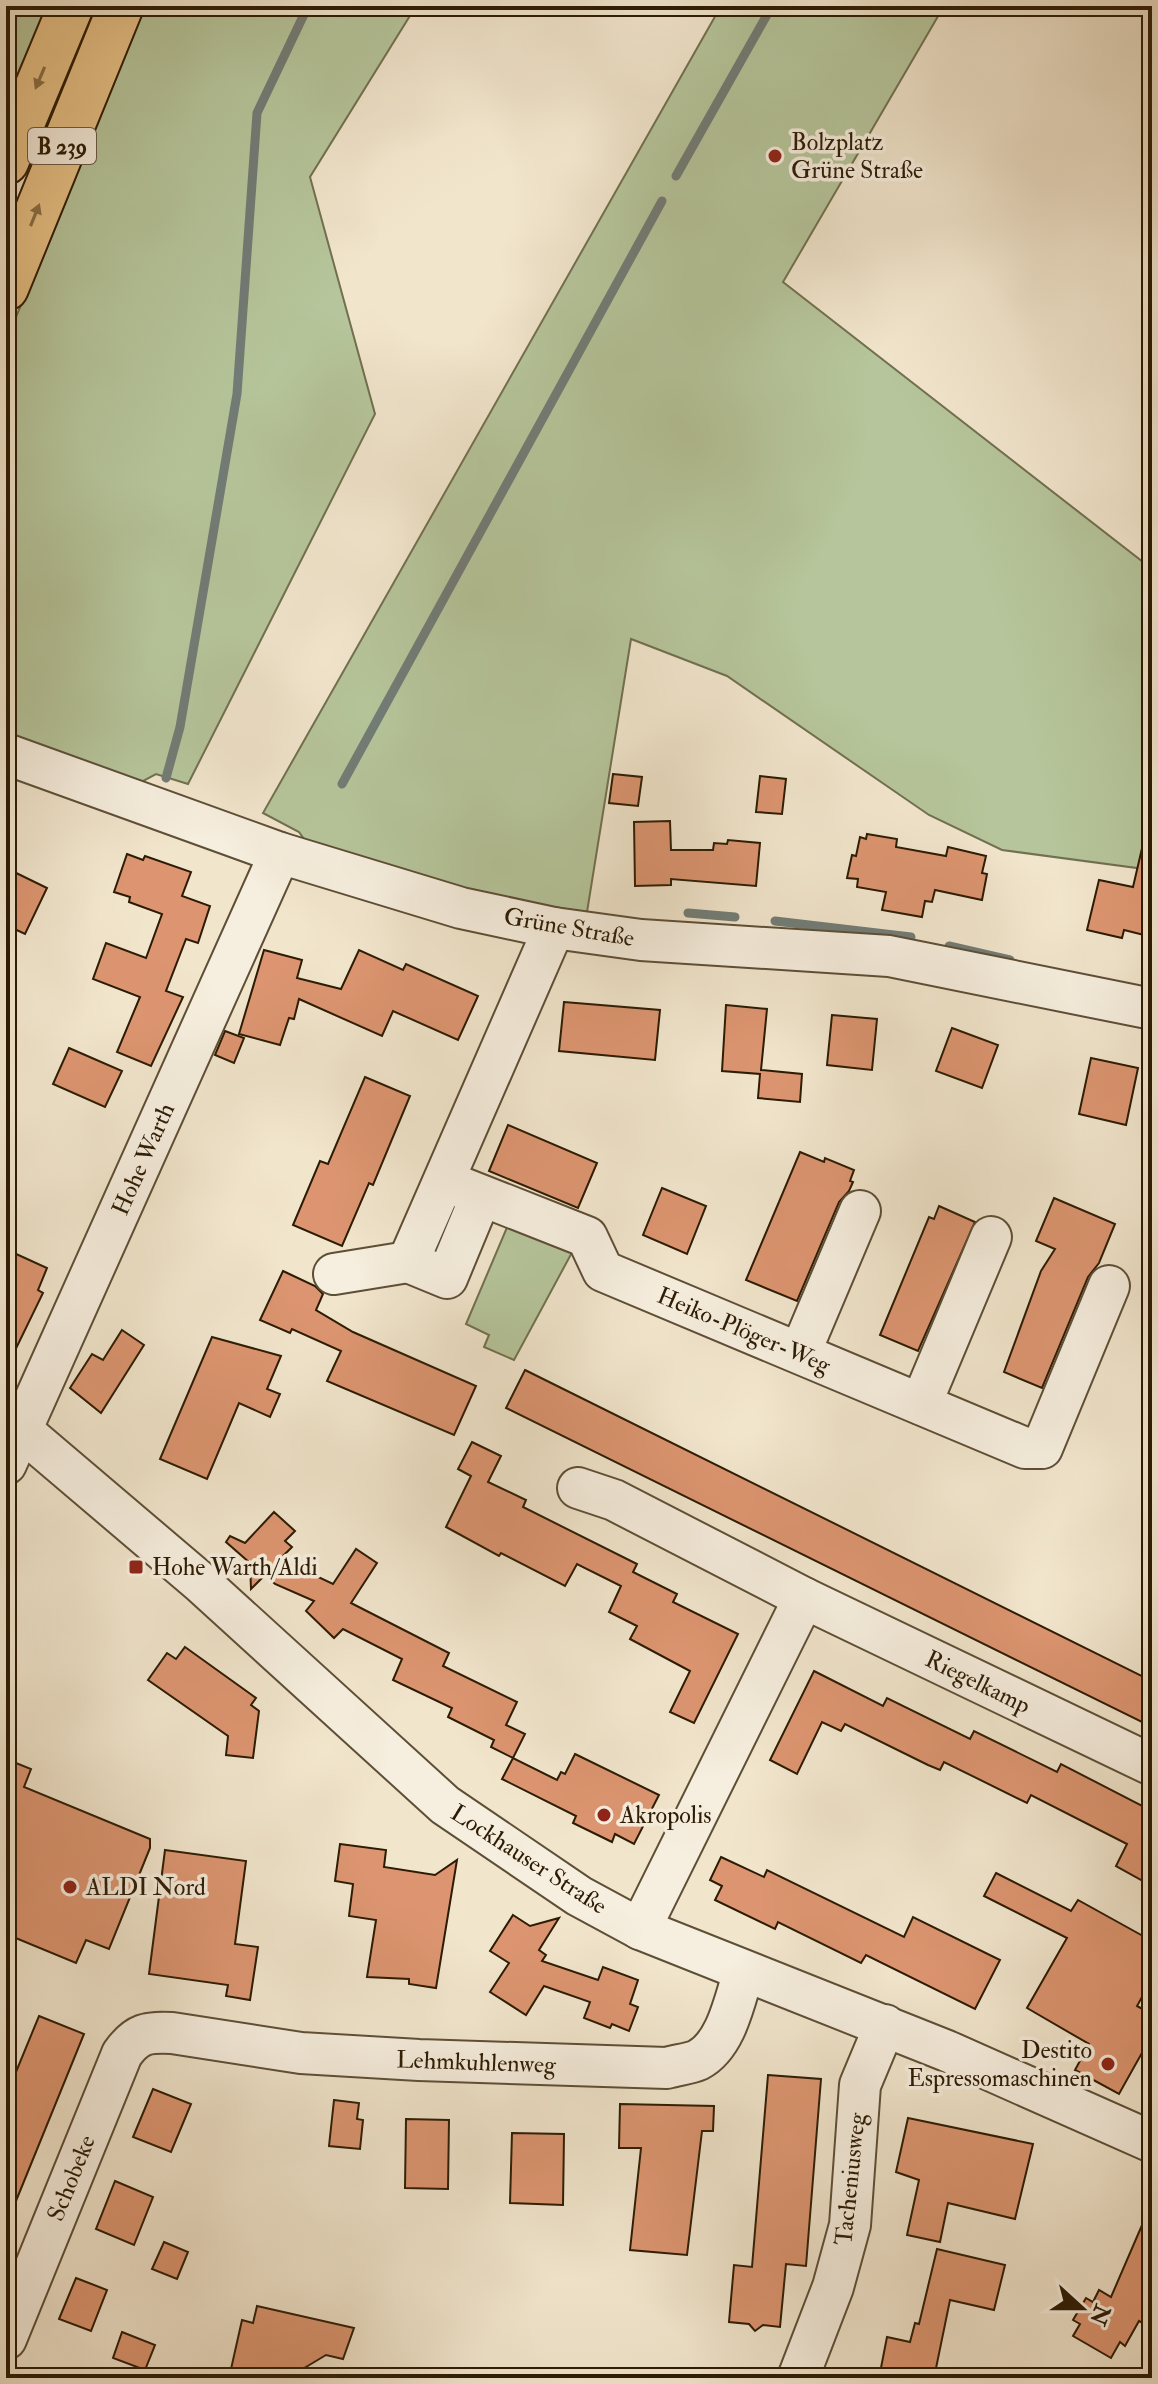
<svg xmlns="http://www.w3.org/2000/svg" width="1158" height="2384" viewBox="0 0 1158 2384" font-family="'IM FELL Double Pica',serif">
	<rect width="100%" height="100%" fill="#f1e5cc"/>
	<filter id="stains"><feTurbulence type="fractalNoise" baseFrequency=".0025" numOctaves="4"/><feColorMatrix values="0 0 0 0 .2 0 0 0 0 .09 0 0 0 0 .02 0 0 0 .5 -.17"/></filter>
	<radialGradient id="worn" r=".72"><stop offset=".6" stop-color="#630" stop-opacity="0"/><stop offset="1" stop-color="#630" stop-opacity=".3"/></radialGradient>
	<g fill="#b6c59b" stroke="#717050" stroke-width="2">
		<path d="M6 6H47L6 102Z"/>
		<path d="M145 6H416L310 177 375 414 188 784 156 774 132 787 6 740V341Z"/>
		<path d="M721 6H944L783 282 1152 569V870L1002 850 929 815 727 676 631 639 587 912 474 896 309 846 299 832 263 813Z"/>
		<path d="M511 1218 576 1245 514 1360 484 1347 489 1335 466 1324Z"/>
	</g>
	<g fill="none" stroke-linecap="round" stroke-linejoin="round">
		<g stroke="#727c76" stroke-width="9">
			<path d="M676 176 772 6"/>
			<path d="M166 778 180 727 237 394 257 113 308 6"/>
			<path d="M342 784 662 201"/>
			<path d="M688 913 735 917"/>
			<path d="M775 921 911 937"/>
			<path d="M949 946 1010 960"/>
		</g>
	</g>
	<g fill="#dc9570" stroke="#2c1b04" stroke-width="2">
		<path d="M613 774 642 777 638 806 609 803Z"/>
		<path d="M760 776 786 779 782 814 756 812Z"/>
		<path d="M670 821 671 850H713L714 843 727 844 728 840 760 843 756 886 671 879V885L635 886 634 822Z"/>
		<path d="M867 834 897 839 896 847 946 856 948 847 986 856 982 873 987 874 982 900 935 890 932 902 925 901 922 917 882 910 886 892 857 887 858 879 847 878 852 855 856 856 860 837 866 839Z"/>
		<path d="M1143 844 1152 845V937L1124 930 1122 938 1087 930 1099 880 1133 887Z"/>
		<path d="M127 854 143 860 145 856 191 872 182 896 210 906 198 943 186 939 166 991 183 997 151 1066 117 1052 140 997 93 979 106 943 146 958 162 914 129 902 130 897 114 892Z"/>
		<path d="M6 868 47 888 25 934 6 925Z"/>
		<path d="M264 950 302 960 297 978 341 989 359 950 403 970 406 964 478 996 458 1040 393 1011 382 1036 299 999 294 1019 289 1018 280 1045 239 1034Z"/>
		<path d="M564 1002 660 1010 655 1060 559 1051Z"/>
		<path d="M726 1005 767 1009 761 1070 802 1074 800 1102 758 1098 760 1074 722 1071Z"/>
		<path d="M832 1015 877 1019 872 1070 827 1065Z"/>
		<path d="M952 1028 998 1045 982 1088 936 1071Z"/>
		<path d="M225 1031 244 1038 234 1063 215 1055Z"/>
		<path d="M69 1048 122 1071 105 1107 53 1084Z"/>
		<path d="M1091 1058 1138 1068 1126 1125 1079 1114Z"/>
		<path d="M365 1077 410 1096 373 1185 369 1183 342 1246 293 1225 320 1161 328 1164Z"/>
		<path d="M508 1125 597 1163 578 1208 489 1171Z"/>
		<path d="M800 1152 824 1162 825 1158 854 1170 850 1181 853 1182 849 1191 839 1202 797 1301 746 1280Z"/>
		<path d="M662 1188 706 1206 687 1254 643 1235Z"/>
		<path d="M1054 1198 1115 1224 1099 1263 1088 1277 1042 1388 1004 1372 1041 1271 1055 1249 1036 1241Z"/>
		<path d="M939 1206 975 1222 918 1351 880 1335 929 1217 934 1219Z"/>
		<path d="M14 1253 47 1268 38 1290 43 1293 6 1369V1270Z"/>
		<path d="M283 1271 315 1286 323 1294 316 1310 353 1332 476 1386 454 1435 327 1381 341 1351 292 1329 290 1333 260 1320Z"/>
		<path d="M122 1330 144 1345 101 1413 70 1388 92 1354 103 1360Z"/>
		<path d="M212 1337 281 1356 267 1389 280 1394 270 1417 239 1403 207 1479 160 1459Z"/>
		<path d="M525 1370 1152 1681V1727L506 1408Z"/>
		<path d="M472 1442 501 1456 488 1482 526 1500 523 1507 637 1564 633 1572 677 1594 673 1602 738 1634 694 1723 670 1712 690 1671 630 1639 637 1626 609 1612 621 1586 577 1564 565 1586 501 1553 499 1556 446 1527 471 1476 458 1469Z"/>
		<path d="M274 1512 295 1531 285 1541 292 1547 280 1559 333 1584 356 1549 377 1563 351 1603 449 1653 443 1666 517 1702 506 1725 525 1734 513 1758 491 1747 494 1740 448 1717 452 1708 393 1680 402 1659 343 1629 334 1638 306 1611 314 1601 275 1584 265 1575 251 1589 250 1563 226 1542 230 1536 245 1543Z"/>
		<path d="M185 1647 256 1698 251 1705 259 1711 253 1758 226 1755 228 1736 148 1680 167 1653 176 1659Z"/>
		<path d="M814 1671 883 1706 887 1698 970 1739 974 1731 1057 1772 1061 1764 1146 1808 1152 1797V1886L1116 1866 1127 1844 1031 1795 1027 1803 944 1762 940 1770 928 1765 845 1724 841 1731 822 1722 797 1774 770 1760Z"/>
		<path d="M575 1754 659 1795 634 1844 615 1834 612 1842 573 1823 576 1816 502 1779 513 1758 557 1780 561 1772 565 1774Z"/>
		<path d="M6 1759 31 1769 24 1787 150 1839V1848L109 1949 86 1940 76 1963 6 1934Z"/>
		<path d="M340 1844 386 1850 384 1867 435 1875 457 1860 436 1988 409 1984V1979L367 1977 376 1920 349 1916 353 1884 335 1881Z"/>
		<path d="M165 1850 246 1861 235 1944 258 1947 250 2000 226 1996 228 1985 149 1974Z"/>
		<path d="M721 1857 764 1877 767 1870 904 1937 913 1917 1000 1960 975 2009 866 1955 861 1963 778 1922 775 1929 715 1900 722 1886 710 1880Z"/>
		<path d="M996 1873 1071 1911 1078 1900 1152 1941V1979L1137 2006 1152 2014V2035L1119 2094 1075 2070 1089 2044 1027 2008 1067 1938 984 1896Z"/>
		<path d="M513 1915 530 1926 559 1918 539 1950 546 1955 542 1961 598 1980 603 1967 638 1980 630 2004 638 2007 629 2031 612 2024 610 2028 584 2018 590 2002 544 1986 526 2015 490 1992 509 1963 490 1951Z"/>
		<path d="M39 2016 84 2034 7 2223 6 2068 16 2072Z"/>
		<path d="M768 2075 821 2079 806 2266 786 2264 780 2327 763 2325 755 2331 749 2324 729 2322 734 2265 752 2267Z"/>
		<path d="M153 2089 191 2104 171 2152 133 2137Z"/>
		<path d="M334 2100 359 2103 357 2119 363 2120 360 2149 329 2146Z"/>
		<path d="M620 2104 714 2106 713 2131H702L687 2255 630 2250 641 2148H619Z"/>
		<path d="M908 2118 1033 2144 1015 2219 948 2203 940 2242 907 2235 919 2180 896 2172Z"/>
		<path d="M406 2119 449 2120 448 2189 405 2188Z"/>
		<path d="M512 2133 564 2134 563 2205 510 2203Z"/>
		<path d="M115 2181 153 2197 134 2245 96 2229Z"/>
		<path d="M1152 2202V2329L1139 2321 1125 2346 1120 2342 1111 2358 1073 2336 1080 2324 1073 2320 1086 2298 1093 2302 1099 2290 1111 2297Z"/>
		<path d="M164 2242 188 2252 177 2279 152 2269Z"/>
		<path d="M937 2249 1005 2265 994 2310 950 2300 934 2378H879L887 2337 910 2342 915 2323 919 2324Z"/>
		<path d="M76 2278 107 2290 91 2331 59 2319Z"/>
		<path d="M257 2306 354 2328 343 2359 326 2355 296 2373 280 2369 278 2374 256 2369 246 2378H229L242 2320 253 2323Z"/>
		<path d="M122 2332 155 2345 145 2370 113 2358Z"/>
	</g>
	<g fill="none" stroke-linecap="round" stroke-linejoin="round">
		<defs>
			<g id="minor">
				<path d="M6 754 280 853 461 908 554 928 641 940 889 956 1152 1009"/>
				<path d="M445 1181 587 1237 603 1271 1025 1448H1042L1109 1286"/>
				<path d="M481 1196 447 1278 408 1262 554 928"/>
				<path d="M334 1274 408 1262"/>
				<path d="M800 1353 860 1211"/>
				<path d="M921 1404 991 1237"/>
				<path d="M6 1417 200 1582 445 1805 579 1896 640 1929 947 2051 1152 2142"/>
				<path d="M6 1464 280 853"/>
				<path d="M578 1488 614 1500 804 1598 1152 1765"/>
				<path d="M640 1929 804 1598"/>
				<path d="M6 2339 122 2054C137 2033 147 2032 172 2033L301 2053 419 2060 667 2068C676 2065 689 2064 698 2060 727 2045 735 1998 744 1971"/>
				<path d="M798 2378 833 2287 850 2225 860 2085 885 2025"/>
			</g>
			<g id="highway">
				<path d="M6 162 71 6"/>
				<path d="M6 288 121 6"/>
			</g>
		</defs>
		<use href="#minor" stroke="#5d4e36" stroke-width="44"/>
		<use href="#highway" stroke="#2c1b04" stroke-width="48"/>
		<use href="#minor" stroke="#f6eede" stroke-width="40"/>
		<use href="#highway" stroke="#e8c286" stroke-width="44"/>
	</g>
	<defs><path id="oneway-solid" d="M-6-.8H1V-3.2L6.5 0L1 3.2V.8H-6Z" transform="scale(2)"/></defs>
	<g fill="#8a6e45">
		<use href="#oneway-solid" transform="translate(40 78) rotate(113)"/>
		<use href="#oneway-solid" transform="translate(35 215) rotate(-68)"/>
	</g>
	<g fill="#8f2418" stroke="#f6eede" stroke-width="3">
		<circle cx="775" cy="156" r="8"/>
		<rect x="128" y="1559" width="16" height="16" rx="4"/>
		<circle cx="604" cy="1815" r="8"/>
		<circle cx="70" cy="1887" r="8"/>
		<circle cx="1108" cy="2064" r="8"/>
	</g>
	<g text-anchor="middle" stroke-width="7" stroke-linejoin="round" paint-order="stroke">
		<rect fill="#f6eede" stroke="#695a45" stroke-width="2" x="28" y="128" width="68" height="36" rx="6"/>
		<g font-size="22" font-weight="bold" fill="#2c1b04">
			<text x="62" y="154">B 239</text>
		</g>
		<g font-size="24" fill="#2c1b04" stroke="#f6eede" text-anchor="start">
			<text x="791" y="150">Bolzplatz<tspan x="791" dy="28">Grüne Straße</tspan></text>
			<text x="152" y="1575">Hohe Warth/Aldi</text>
			<text x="620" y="1823">Akropolis</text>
			<text x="86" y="1895">ALDI Nord</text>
			<text x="1092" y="2058" text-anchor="end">Destito<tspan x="1092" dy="28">Espressomaschinen</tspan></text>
		</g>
		<g font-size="24" fill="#2c1b04" stroke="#f6eede">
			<text transform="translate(569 927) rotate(10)" y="8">Grüne Straße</text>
			<text transform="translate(143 1159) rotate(-66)" y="8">Hohe Warth</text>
			<text transform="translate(744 1330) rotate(23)" y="8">Heiko-Plöger-Weg</text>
			<text transform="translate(978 1682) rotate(26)" y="8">Riegelkamp</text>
			<text transform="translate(529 1859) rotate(33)" y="8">Lockhauser Straße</text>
			<text transform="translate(476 2062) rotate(2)" y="8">Lehmkuhlenweg</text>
			<text transform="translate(71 2178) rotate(-68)" y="8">Schobeke</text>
			<text transform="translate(850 2179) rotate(-84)" y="8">Tacheniusweg</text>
		</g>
	</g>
	<rect width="1158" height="2384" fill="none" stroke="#f1e5cc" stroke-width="32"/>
	<rect x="8" y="8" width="1142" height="2368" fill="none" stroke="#2c1b04" stroke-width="4"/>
	<rect x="16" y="16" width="1126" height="2352" fill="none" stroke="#2c1b04" stroke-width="2"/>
	<g transform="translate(1082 2308) rotate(111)" stroke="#f6eede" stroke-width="6" paint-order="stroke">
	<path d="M0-6L14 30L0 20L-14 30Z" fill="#2c1b04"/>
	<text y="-12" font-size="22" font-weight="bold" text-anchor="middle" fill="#2c1b04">N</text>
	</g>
	<rect width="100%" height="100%" filter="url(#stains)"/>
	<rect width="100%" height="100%" fill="url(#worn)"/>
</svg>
